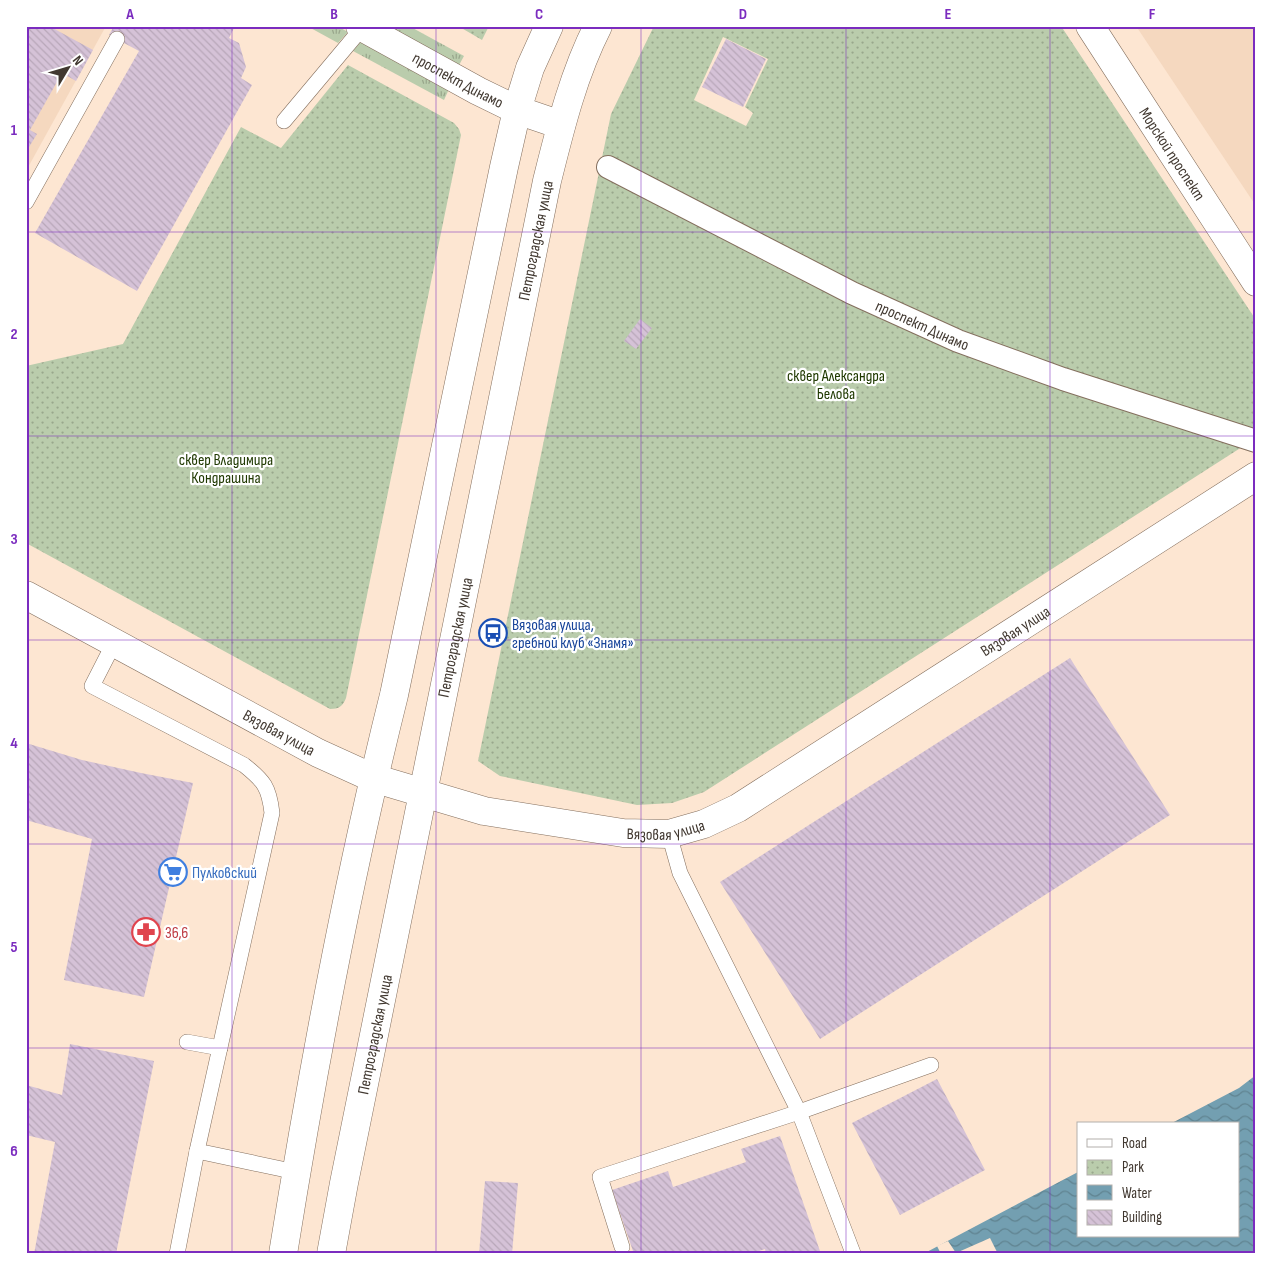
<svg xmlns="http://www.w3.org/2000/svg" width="1282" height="1280" viewBox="0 0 1282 1280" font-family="'Sofia Sans Condensed',sans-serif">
	<defs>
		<pattern id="grass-tufts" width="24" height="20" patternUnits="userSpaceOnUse" patternTransform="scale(1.25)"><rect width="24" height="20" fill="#baccac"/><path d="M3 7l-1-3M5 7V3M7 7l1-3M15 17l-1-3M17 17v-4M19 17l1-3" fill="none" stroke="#99a78c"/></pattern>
		<pattern id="park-dots" width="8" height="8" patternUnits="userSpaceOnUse" patternTransform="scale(1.25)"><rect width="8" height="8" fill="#baccac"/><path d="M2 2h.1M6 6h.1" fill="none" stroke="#99a78c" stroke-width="1.8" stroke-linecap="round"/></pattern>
		<pattern id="water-waves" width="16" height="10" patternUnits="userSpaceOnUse" patternTransform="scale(1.25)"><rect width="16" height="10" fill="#739fb1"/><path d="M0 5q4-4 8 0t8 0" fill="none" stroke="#608390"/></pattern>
		<pattern id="building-back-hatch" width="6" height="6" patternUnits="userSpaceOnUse" patternTransform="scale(1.25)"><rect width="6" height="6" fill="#d5c2d7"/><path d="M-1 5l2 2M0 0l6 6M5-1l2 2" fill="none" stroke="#b8a7b9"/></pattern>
	</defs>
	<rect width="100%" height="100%" fill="#fde6d2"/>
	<g fill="#f5d8bf">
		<path d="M26 26H106L26 171Z"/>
		<path d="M1136 26H1256V206Z"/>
	</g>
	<g fill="url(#grass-tufts)">
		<path d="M307 26H337L348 32 338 43Z"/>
		<path d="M384 26H409L464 56 458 67Z"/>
		<path d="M363 39 450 87 444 100 353 51Z"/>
	</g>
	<g fill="url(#park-dots)" fill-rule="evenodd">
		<path d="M458 26H489L482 40Z"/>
		<path d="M654 26H1061L1256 320V438L704 792 672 803 637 805 500 776 478 761 611 114ZM723 37 768 59 745 107 753 113 746 126 694 100Z"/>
		<path d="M348 65 454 123 459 129 461 135 346 698C343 706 339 709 330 709L26 543V366L123 344 241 127 281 148Z"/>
	</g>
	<path fill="url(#water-waves)" d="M1256 1075V1254H923L1078 1172V1236H1238V1124H1170L1239 1088Z"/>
	<path fill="#fde6d2" d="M990 1238 998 1254H941L937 1246 948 1241 956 1253Z"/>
	<g fill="url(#building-back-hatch)">
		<path d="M26 26H49L93 50 76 81 62 73 30 130 37 134 26 152Z"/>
		<path d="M114 26H235L229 38 239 43 246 67 241 78 252 85 137 291 35 233 139 51 109 35Z"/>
		<path d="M726 39 766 59 743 107 702 87Z"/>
		<path d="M640 319 652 328 636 349 624 341Z"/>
		<path d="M1070 658 1170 815 820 1039 720 882Z"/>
		<path d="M26 743 82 760 141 773 193 783 144 997 64 980 92 839 26 820Z"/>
		<path d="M70 1044 154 1061 116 1254H34L55 1142 26 1135V1085L62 1095Z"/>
		<path d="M937 1079 985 1170 900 1215 852 1123Z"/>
		<path d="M780 1136 821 1254H766L765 1249 751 1254H634L612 1190 668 1171 673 1187 746 1162 741 1149Z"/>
		<path d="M485 1181 518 1183 512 1254H479Z"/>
	</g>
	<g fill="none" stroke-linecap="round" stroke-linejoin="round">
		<defs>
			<g id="service">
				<path d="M284 121 362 28"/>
				<path d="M26 202 117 39"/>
				<path d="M114 643 92 686 244 765C264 781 269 787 272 813L197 1151 296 1172"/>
				<path d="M669 834 680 873 799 1112 853 1253"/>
				<path d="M187 1042 220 1048"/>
				<path d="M622 1247 600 1177 799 1112 931 1065"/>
				<path d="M177 1254 197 1151"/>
			</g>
			<g id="pedestrian">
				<path id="s1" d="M608 167 852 293 958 341 1063 379 1256 441"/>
			</g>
			<g id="minor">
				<path id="s2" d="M360 26 478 91 517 110 561 125"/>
				<path id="s3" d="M1090 26 1256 282"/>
				<path id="s4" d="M26 595 318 753 373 778 484 811 623 833 669 834 704 824 738 808 1256 476"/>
			</g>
			<g id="tertiary">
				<path d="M283 1254C313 1067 348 879 394 695L504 167 517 110 530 68 549 26"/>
				<path id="s5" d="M331 1254 344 1183 547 181C560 129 573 75 598 26"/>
			</g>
		</defs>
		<use href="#service" stroke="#846f5e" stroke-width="16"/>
		<use href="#pedestrian" stroke="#846f5e" stroke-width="24"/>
		<use href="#minor" stroke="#846f5e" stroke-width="29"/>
		<use href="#tertiary" stroke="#846f5e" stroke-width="29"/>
		<use href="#service" stroke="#fff" stroke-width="15"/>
		<use href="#pedestrian" stroke="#fff" stroke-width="22"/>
		<use href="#minor" stroke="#fff" stroke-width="28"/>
		<use href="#tertiary" stroke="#fff" stroke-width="28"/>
	</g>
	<path fill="none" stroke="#7b2cbf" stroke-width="1" stroke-opacity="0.55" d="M232 26V1254M436 26V1254M641 26V1254M846 26V1254M1050 26V1254M26 232H1256M26 436H1256M26 640H1256M26 844H1256M26 1048H1256"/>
	<defs>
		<symbol id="bus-ring" viewBox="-11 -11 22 22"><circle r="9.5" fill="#fff" stroke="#1a4fb4" stroke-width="1.5"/><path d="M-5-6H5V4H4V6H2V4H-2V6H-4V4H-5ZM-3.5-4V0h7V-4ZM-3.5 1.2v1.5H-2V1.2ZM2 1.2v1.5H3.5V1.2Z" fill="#1a4fb4"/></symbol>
		<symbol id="supermarket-ring" viewBox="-11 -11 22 22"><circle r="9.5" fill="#fff" stroke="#3f7fe0" stroke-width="1.5"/><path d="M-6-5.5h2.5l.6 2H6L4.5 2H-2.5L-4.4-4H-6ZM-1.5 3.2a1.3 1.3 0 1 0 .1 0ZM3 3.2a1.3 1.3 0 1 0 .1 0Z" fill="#3f7fe0"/></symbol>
		<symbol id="pharmacy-ring" viewBox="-11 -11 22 22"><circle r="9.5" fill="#fff" stroke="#e0444e" stroke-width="1.5"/><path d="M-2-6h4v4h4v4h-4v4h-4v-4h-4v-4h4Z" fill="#e0444e"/></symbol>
	</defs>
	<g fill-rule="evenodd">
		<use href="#bus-ring" x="477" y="617" width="32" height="32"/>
		<use href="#supermarket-ring" x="157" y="856" width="32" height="32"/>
		<use href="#pharmacy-ring" x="130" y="916" width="32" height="32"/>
	</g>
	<g text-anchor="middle" stroke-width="4.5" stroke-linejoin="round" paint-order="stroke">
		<g font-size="16" fill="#413830" stroke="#fff">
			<text dy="6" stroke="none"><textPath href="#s2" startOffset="112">проспект Динамо</textPath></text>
			<text dy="6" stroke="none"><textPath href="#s3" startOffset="152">Морской проспект</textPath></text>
			<text dy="6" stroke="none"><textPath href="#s5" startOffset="1034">Петроградская улица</textPath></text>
			<text dy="6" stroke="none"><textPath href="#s1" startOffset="352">проспект Динамо</textPath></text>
			<text dy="6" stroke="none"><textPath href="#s4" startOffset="1098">Вязовая улица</textPath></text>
			<text dy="6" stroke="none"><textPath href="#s5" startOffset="629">Петроградская улица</textPath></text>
			<text dy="6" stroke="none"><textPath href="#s4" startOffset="288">Вязовая улица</textPath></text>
			<text dy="6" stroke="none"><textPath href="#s4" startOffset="692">Вязовая улица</textPath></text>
			<text dy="6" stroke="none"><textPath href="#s5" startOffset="224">Петроградская улица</textPath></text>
		</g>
		<g font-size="16" fill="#213a03" stroke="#fff">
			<text x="836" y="381">сквер Александра<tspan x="836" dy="18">Белова</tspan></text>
			<text x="226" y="465">сквер Владимира<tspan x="226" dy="18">Кондрашина</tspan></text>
		</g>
		<g font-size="16" fill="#164399" stroke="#fff" text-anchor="start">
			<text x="512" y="630">Вязовая улица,<tspan x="512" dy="18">гребной клуб «Знамя»</tspan></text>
		</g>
		<g font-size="16" fill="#366cbe" stroke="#fff" text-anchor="start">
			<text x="192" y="878">Пулковский</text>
		</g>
		<g font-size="16" fill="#be3a42" stroke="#fff" text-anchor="start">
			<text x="165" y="938">36,6</text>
		</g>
	</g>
	<rect width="1282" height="1280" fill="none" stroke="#ffffff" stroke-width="55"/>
	<rect x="1077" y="1122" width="162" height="115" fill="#ffffff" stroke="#b3afac"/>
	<rect x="1087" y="1139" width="25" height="8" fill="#ffffff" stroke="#b3afac"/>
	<text x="1122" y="1148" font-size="15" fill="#413830">Road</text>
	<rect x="1087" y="1160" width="25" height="15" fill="url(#park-dots)" stroke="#b3afac"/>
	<text x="1122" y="1172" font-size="15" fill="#413830">Park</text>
	<rect x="1087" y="1185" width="25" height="15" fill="url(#water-waves)" stroke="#b3afac"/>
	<text x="1122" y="1198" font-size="15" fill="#413830">Water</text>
	<rect x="1087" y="1210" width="25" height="15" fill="url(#building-back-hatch)" stroke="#b3afac"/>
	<text x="1122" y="1222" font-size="15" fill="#413830">Building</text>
	<g transform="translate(68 68) rotate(52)" stroke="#ffffff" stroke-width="4" paint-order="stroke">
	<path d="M0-4L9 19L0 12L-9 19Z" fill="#413830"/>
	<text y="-8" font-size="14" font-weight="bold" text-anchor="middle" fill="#413830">N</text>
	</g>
	<rect x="28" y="28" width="1226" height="1224" fill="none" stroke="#7b2cbf" stroke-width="2"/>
	<g font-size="16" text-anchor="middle" font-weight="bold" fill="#7b2cbf">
		<text x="130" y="19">A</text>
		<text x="334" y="19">B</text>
		<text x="539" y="19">C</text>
		<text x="743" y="19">D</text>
		<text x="948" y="19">E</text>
		<text x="1152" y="19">F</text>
		<text x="14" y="135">1</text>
		<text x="14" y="339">2</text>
		<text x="14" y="544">3</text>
		<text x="14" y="748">4</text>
		<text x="14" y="952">5</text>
		<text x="14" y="1156">6</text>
	</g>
</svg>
